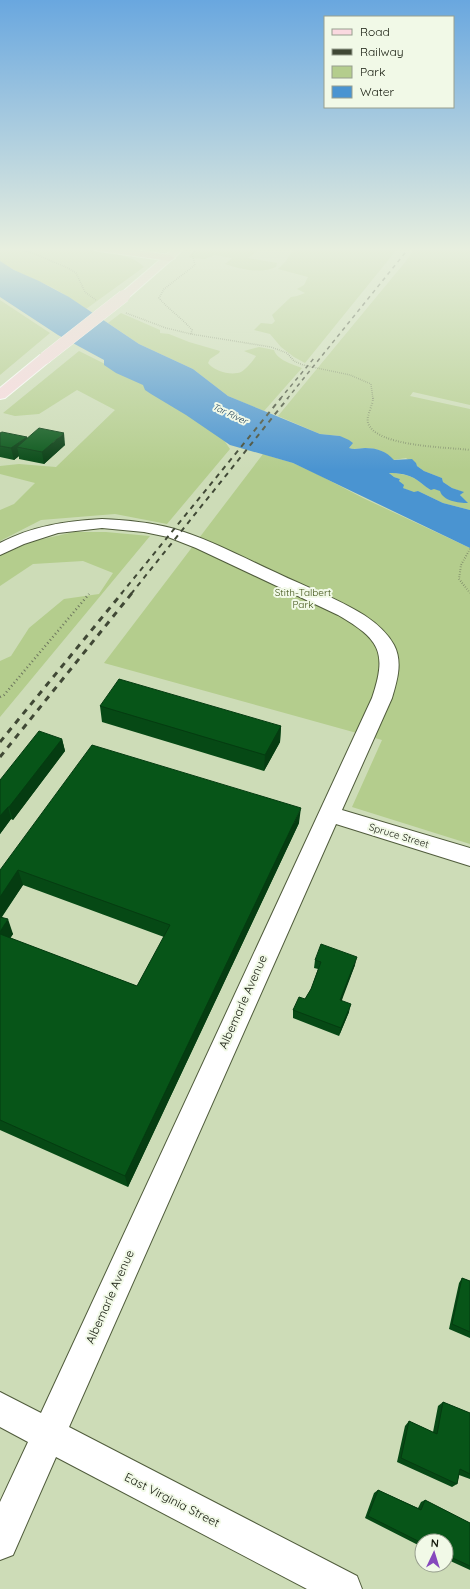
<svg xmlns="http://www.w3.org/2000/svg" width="470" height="1589" viewBox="0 0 470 1589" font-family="Quicksand,sans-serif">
	<rect width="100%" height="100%" fill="#cddcb7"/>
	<g fill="#b4cd8d">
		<path d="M0 248C32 248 122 243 144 267L86 309C71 298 55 288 38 281 25 275 12 270 0 261Z"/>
		<path d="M197 248H261L248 258 277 263 276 267C262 274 239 269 225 264L232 258 215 255 205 259 190 258 189 256Z"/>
		<path d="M298 248H398L305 363 294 357 281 347 270 334 254 330 261 323 272 324 275 321 272 315 291 297 297 296 305 293 297 289 304 285 308 277 278 269 286 261 291 253Z"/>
		<path d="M415 248H470V405L413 392 410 396 470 409V510L443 503 418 491 414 493 403 488 399 481 400 479 394 477 388 472C398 474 408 474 417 480 422 483 425 487 431 489 442 487 453 503 467 503L460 495 463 492 452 488 443 482 442 478 424 471 406 458 393 460C386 451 376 448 365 448 359 448 354 450 348 448L351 446 340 436 320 434 278 416 406 261Z"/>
		<path d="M0 300 50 333 0 375Z"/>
		<path d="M121 313 160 330V333L169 334 189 342 220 351 219 353 210 359 208 363C214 371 231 376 241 372 246 369 253 361 256 356L244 351 259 347 274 350C277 360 292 364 302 368L264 411 228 396 193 369 139 344 108 323Z"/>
		<path d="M79 351 141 382 217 430 230 449 167 524 115 514 41 520 0 541V510L14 504 35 483 0 474V466L19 464 56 467 115 410 77 390 39 414 15 416 3 413Z"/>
		<path d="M263 454 293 463 319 475 363 498 470 548V844L352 807 382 740 104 663Z"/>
		<path d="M74 532H106L150 536 0 717V661L11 656 29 628 64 599 99 594 113 573 83 561 33 564 0 586V555L34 541Z"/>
	</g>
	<path fill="#4a94d1" d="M0 261 14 270 39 281 69 297 139 344 193 369 228 396 320 434 340 436 349 440 353 443 349 448C355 450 359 448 365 448 377 448 386 451 394 460L412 459 416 463 417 466 424 471 442 478 443 482 452 488 464 492 460 495 468 503C458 503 443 501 440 491L434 489 431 490C425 487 422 483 417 480 409 474 398 473 389 473L394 477 400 479 399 481 404 485 403 488 414 492 418 491 443 503 470 510V548L293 463 230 445 186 415 151 394 145 390 143 385 116 373 104 365V360L58 335 0 297Z"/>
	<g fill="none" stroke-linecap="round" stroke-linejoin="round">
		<defs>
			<path id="minor" d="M102 519C125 520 148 522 171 528 207 538 242 557 277 573 306 587 337 598 364 615 376 623 387 632 394 645 403 662 397 681 392 698L342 810 470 848V866L336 824 69 1427 357 1576 362 1589H307L56 1457 13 1555 0 1560V1502L28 1442 0 1427V1392L41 1413 372 698C388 651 379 639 338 615L196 548 168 537 144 532 102 528 58 533 24 544 0 555V543C32 526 66 521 102 519Z"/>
			<g id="primary">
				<path d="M174 248H185L128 298H120L118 296 120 294Z"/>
				<path d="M45 354 50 355 51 358 50 361 5 398 0 399V388L40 355Z"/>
			</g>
			<path id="motorway" d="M94 248H121L170 255 175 258 170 261 99 251 95 250Z"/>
		</defs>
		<use href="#minor" stroke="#505c3c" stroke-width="2"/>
		<use href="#primary" stroke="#fff" stroke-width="2"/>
		<use href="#motorway" stroke="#fff" stroke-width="2"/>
		<g stroke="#6c755d" stroke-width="1.5" stroke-dasharray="0.5 1.5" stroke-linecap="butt">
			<path d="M9 248 30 252 68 268 76 273 85 292 96 300"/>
			<path d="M126 313 166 328 191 334 271 347 287 353 294 361 303 365 350 375 371 384 373 399"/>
			<path d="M191 334 192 330C182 318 169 310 159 298L164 289 195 265 192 254 198 248"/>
		</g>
		<g stroke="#6c755d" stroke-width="2" stroke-dasharray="0.5 2" stroke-linecap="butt">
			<path d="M373 398C373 406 366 415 368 423 376 447 448 447 470 450"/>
			<path d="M470 549 461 565 459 579 470 593"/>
		</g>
		<path stroke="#6c755d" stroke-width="2.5" stroke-dasharray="1 3" stroke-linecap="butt" d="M0 697 4 695 89 594"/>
		<use href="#minor" fill="#fff" fill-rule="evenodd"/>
		<use href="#primary" fill="#fad9e0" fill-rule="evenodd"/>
		<use href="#motorway" fill="#f7c0cb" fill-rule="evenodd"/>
		<g stroke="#404835" stroke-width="1.5" stroke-dasharray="4 4" stroke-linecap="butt">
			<path d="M280 399 315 357"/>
			<path d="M287 399 409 248"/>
		</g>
		<g stroke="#404835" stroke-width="2" stroke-dasharray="5 5" stroke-linecap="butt">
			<path d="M121 594 281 398"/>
			<path d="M131 594 288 398"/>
		</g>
		<g stroke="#404835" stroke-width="3" stroke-dasharray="6 6" stroke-linecap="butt">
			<path d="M0 742 122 593"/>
			<path d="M0 757 132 593"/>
		</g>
		<defs>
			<path id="primary-bridge" d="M45 358 124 296"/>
		</defs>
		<use href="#primary-bridge" stroke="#fff" stroke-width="13" stroke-linecap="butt"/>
		<use href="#primary-bridge" stroke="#fad9e0" stroke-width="12"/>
	</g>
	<g fill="#064915" fill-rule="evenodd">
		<path d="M0 433 28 438 65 445 44 464 19 459V456L14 460 0 457Z"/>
		<path d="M100 706 281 726 280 742 264 771 102 722Z"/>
		<path d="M62 739 65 751 13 820 11 819 0 834V780Z"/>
		<path d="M299 823 128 1187 0 1130V870ZM23 885 164 937 137 986 10 938 13 934 2 917Z"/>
		<path d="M315 960 355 965 341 1000 349 1012 339 1036 293 1018V1010L305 999 311 989 318 969 314 968Z"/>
		<path d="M462 1278 470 1281V1338L449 1329 459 1283Z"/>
		<path d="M443 1402 470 1413V1479L459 1475 457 1484 452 1487 397 1462 405 1426 409 1421 433 1432 438 1406Z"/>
		<path d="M378 1490 418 1508 421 1502 425 1500 470 1523V1570L446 1559V1541H422V1547L365 1518 374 1493Z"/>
	</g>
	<g fill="#053c11">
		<path d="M64 433 65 445 44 464 42 452Z"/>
		<path d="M27 437 30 449 17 447 19 456 14 460 11 448Z"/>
		<path d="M281 726 280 742 264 771 265 755Z"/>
		<path d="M62 739 65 751 13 820 9 807Z"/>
		<path d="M8 807 11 819 0 834V816Z"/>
		<path d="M301 808 299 823 128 1187 125 1176Z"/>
		<path d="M18 870 23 885 0 919V897Z"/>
		<path d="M8 919 13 934 4 948 0 937V932Z"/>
		<path d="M357 957 355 965 339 1008 340 1000Z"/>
		<path d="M351 1004 349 1012 339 1036 341 1028Z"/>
	</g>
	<g fill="#075518" stroke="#053c11">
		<path d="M39 428 64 433 42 452 17 447Z"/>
		<path d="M2 432 27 437 11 448 0 446V433Z"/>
		<path d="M119 679 281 726 265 755 100 706Z"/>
		<path d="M39 731 62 739 9 807H8L0 816V780Z"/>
		<path d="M92 745 301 808 125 1176 0 1120V934L137 986 170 925 18 870 0 897V870Z"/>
		<path d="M0 917 8 919 0 932Z"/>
		<path d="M321 944 357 957 340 1000 351 1004 341 1028 293 1010 299 997 305 999 311 989 321 962 315 960Z"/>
		<path d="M462 1278 470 1281V1332L452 1324Z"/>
		<path d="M443 1402 470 1413V1474L460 1469 457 1484 401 1458 409 1421 437 1434Z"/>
		<path d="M378 1490 421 1510 425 1500 470 1523V1566L446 1555V1541H422V1543L368 1516Z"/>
	</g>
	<linearGradient id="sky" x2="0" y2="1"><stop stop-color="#69a7df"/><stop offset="0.53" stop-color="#e8efdf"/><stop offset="1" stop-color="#e8efdf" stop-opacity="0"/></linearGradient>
	<rect width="470" height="470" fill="url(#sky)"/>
	<g text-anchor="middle" stroke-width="4" stroke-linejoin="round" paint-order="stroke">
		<g font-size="9" font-style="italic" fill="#193952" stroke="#f1f9e7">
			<text transform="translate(230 414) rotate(25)" y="3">Tar River</text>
		</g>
		<g font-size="10" fill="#3c5013" stroke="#f1f9e7">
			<text x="303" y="596">Stith-Talbert<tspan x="303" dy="12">Park</tspan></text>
		</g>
		<g font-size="10" fill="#13180b" stroke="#f1f9e7">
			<text transform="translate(399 835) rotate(17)" y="4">Spruce Street</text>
		</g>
		<g font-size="12" fill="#13180b" stroke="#f1f9e7">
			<text transform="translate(243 1002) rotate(-66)" y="4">Albemarle Avenue</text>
			<text transform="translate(110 1297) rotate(-66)" y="4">Albemarle Avenue</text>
			<text transform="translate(172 1500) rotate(27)" y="4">East Virginia Street</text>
		</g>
	</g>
	<rect x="324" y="16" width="130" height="92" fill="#f1f9e7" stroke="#989f8f"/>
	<rect x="332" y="29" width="20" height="6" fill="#fad9e0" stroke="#989f8f"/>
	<text x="360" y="36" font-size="12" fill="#13180b">Road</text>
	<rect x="332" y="49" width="20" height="6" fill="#404835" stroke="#989f8f"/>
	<text x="360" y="56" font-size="12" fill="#13180b">Railway</text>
	<rect x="332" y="66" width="20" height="12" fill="#b4cd8d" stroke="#989f8f"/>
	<text x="360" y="76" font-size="12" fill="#13180b">Park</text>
	<rect x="332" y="86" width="20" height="12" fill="#4a94d1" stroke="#989f8f"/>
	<text x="360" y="96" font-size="12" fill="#13180b">Water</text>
	<g transform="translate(434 1553) rotate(4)"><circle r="19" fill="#f1f9e7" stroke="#989f8f"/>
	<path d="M0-3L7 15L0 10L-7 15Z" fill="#8648bd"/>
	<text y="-6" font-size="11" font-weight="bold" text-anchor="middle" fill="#13180b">N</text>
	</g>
</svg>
